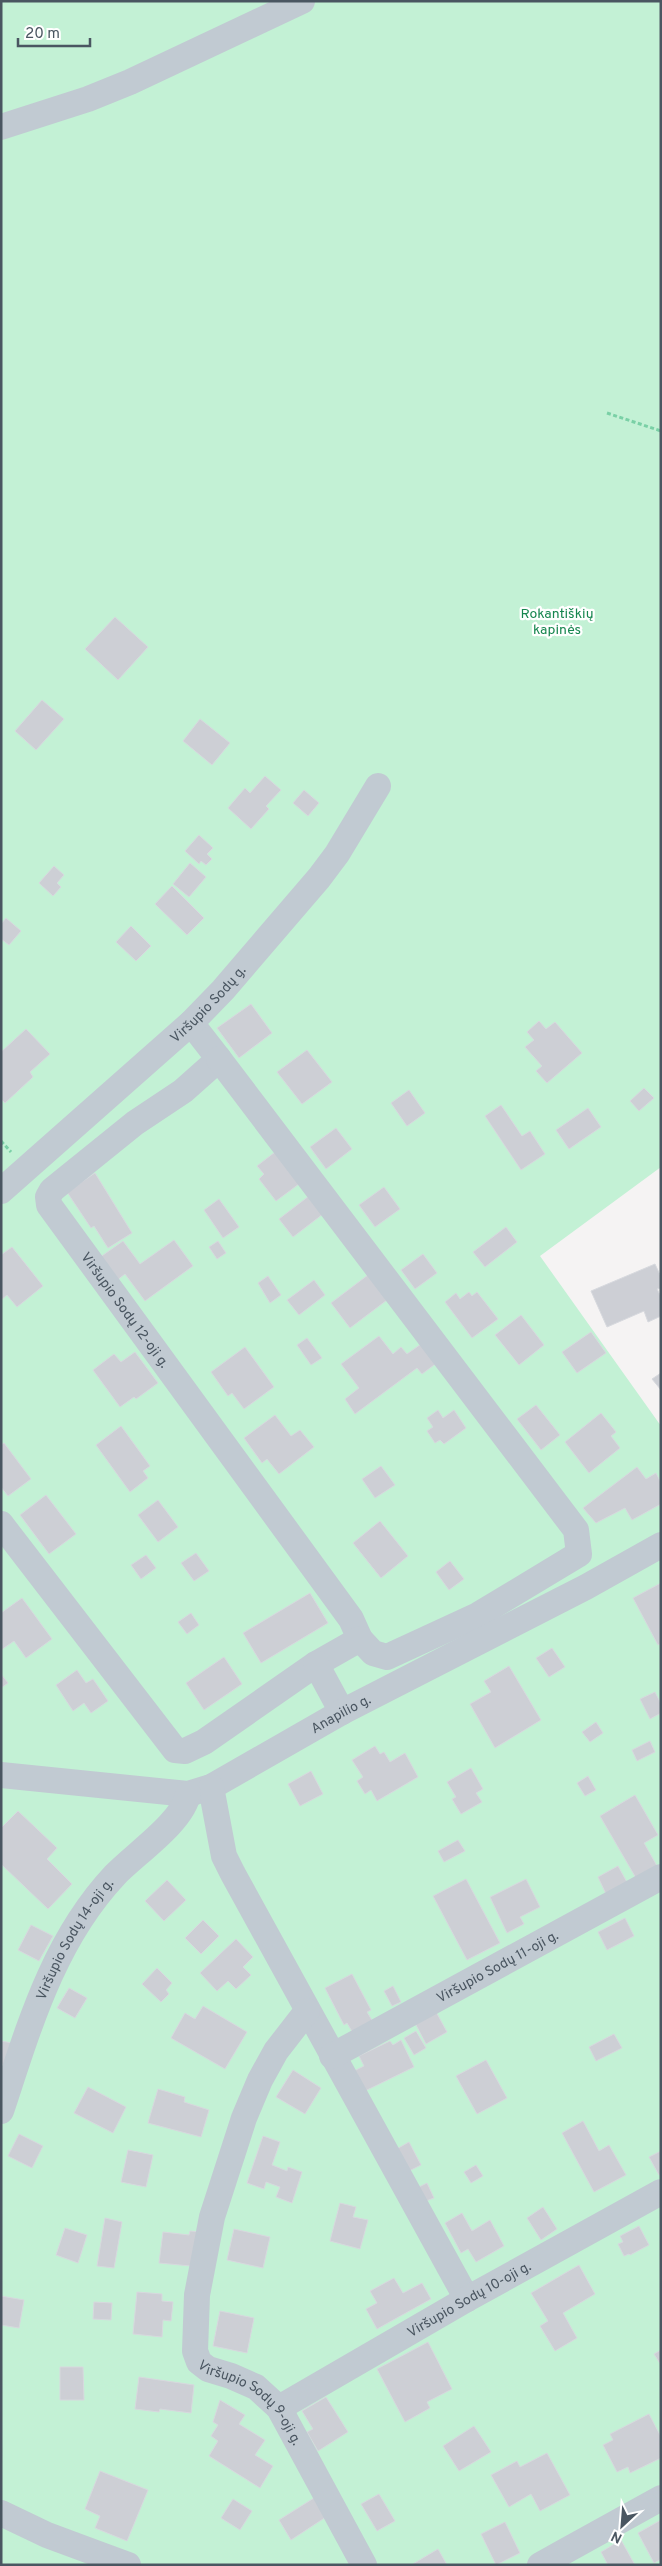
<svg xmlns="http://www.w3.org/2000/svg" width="662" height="2566" viewBox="0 0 662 2566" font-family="Overpass,sans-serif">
	<rect width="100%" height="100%" fill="#f5f3f3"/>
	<path fill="#c3f1d5" d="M1 1H661V1167L540 1256 661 1426V2565H1Z"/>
	<g fill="#cdcfd5" stroke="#d7d9de">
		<path d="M115 617 148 647 118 680 85 649Z"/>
		<path d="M42 700 64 719 36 750 15 731Z"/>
		<path d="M200 719 230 743 212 765 183 741Z"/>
		<path d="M265 776 281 790 266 806 269 809 251 829 228 808 245 788 250 793Z"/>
		<path d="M304 790 319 803 308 816 293 803Z"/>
		<path d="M199 835 213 848 207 854 212 859 206 865 201 861 199 864 185 851Z"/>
		<path d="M190 863 206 877 189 897 173 884Z"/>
		<path d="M54 866 64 875 57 883 61 887 53 896 39 883Z"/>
		<path d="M172 886 204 918 187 935 155 904Z"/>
		<path d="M6 918 21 931 9 945 1 939V924Z"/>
		<path d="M131 926 151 946 136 961 116 942Z"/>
		<path d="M251 1004 272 1033 239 1058 217 1028Z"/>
		<path d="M539 1021 546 1029 555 1022 582 1053 547 1083 536 1071 542 1066 525 1047 534 1040 527 1032Z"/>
		<path d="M26 1029 50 1054 30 1072 33 1077 5 1103 1 1099V1052Z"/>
		<path d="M307 1050 332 1082 302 1104 277 1072Z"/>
		<path d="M644 1088 654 1098 639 1111 630 1101Z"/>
		<path d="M409 1090 425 1113 407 1126 391 1103Z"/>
		<path d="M501 1105 522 1136 530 1131 545 1154 521 1170 485 1116Z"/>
		<path d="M588 1108 601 1127 569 1149 556 1130Z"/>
		<path d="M336 1128 352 1149 326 1169 310 1147Z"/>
		<path d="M279 1149 303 1181 276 1201 259 1179 264 1174 257 1166Z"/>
		<path d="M95 1173 132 1233 108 1248 94 1226 91 1228 67 1192Z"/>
		<path d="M384 1187 400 1209 375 1227 359 1205Z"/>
		<path d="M309 1196 323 1214 293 1237 279 1219Z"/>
		<path d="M219 1199 239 1227 223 1238 204 1210Z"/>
		<path d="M506 1227 517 1242 485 1267 473 1252Z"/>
		<path d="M174 1240 193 1266 145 1301 125 1274 116 1281 99 1258 123 1241 140 1264Z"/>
		<path d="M218 1241 226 1253 217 1259 209 1247Z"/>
		<path d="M12 1247 43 1286 17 1307 7 1295 1 1300V1255Z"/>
		<path d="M423 1254 437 1273 415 1289 401 1270Z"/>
		<path d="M655 1264 661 1277V1288L657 1289 661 1297V1316L648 1322 644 1311 607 1327 591 1291Z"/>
		<path d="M368 1275 387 1300 350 1328 331 1303Z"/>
		<path d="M268 1276 281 1295 270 1303 258 1283Z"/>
		<path d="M314 1280 325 1295 299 1315 287 1300Z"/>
		<path d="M469 1292 472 1296 477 1292 498 1319 472 1338 445 1302 456 1293 460 1299Z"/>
		<path d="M521 1315 544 1345 519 1365 495 1335Z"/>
		<path d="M591 1332 606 1353 577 1373 562 1352Z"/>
		<path d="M379 1336 393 1354 401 1347 407 1354 424 1342 438 1362 422 1374 417 1368 355 1414 345 1399 359 1388 341 1364Z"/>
		<path d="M307 1338 322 1358 311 1365 297 1345Z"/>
		<path d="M245 1347 274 1387 244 1409 232 1393 228 1396 211 1372Z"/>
		<path d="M135 1352 158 1383 136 1399 134 1397 120 1407 93 1370 114 1354 121 1362Z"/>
		<path d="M661 1373V1390L652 1379Z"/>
		<path d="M536 1405 560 1435 541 1450 517 1419Z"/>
		<path d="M438 1410 443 1418 454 1410 466 1428 444 1444 440 1440 435 1443 427 1431 433 1427 427 1418Z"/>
		<path d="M601 1413 616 1432 611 1436 620 1448 589 1473 565 1442Z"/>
		<path d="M275 1415 291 1436 300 1430 314 1447 279 1474 267 1459 262 1463 244 1438Z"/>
		<path d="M121 1426 150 1466 143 1471 148 1478 130 1492 96 1445Z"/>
		<path d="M4 1443 31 1479 8 1496 1 1487V1445Z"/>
		<path d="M381 1466 395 1485 375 1498 362 1479Z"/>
		<path d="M637 1467 646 1479 656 1473 661 1483V1504L632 1520 625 1508 596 1523 583 1508Z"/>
		<path d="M46 1495 76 1534 49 1554 20 1515Z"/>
		<path d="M158 1500 178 1527 158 1542 138 1515Z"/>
		<path d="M380 1521 408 1556 381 1578 353 1543Z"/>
		<path d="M196 1553 209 1571 194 1581 181 1563Z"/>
		<path d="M146 1555 156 1568 141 1579 131 1565Z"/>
		<path d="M450 1561 464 1579 449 1590 436 1572Z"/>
		<path d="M661 1583V1643L658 1645 633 1598Z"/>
		<path d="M310 1593 328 1623 261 1663 243 1633Z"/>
		<path d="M22 1598 52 1639 26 1658 14 1641 1 1650V1613Z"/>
		<path d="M191 1613 199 1625 187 1634 178 1622Z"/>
		<path d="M552 1648 565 1667 549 1677 536 1658Z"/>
		<path d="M224 1657 242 1684 204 1710 186 1683Z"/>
		<path d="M509 1666 541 1720 495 1748 470 1704 491 1692 484 1681Z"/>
		<path d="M77 1670 86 1683 93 1679 108 1701 91 1713 84 1703 73 1711 56 1685Z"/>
		<path d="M1 1674 8 1683 1 1688Z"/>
		<path d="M655 1692 661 1704V1713L650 1719 640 1699Z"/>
		<path d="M596 1722 603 1733 590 1742 582 1732Z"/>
		<path d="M650 1741 655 1752 637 1761 632 1750Z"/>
		<path d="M375 1746 380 1754 384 1752 390 1762 405 1753 418 1777 377 1801 371 1790 365 1794 357 1781 363 1777 352 1760Z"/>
		<path d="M471 1768 483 1789 476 1793 482 1802 461 1814 452 1799 456 1797 447 1782Z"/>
		<path d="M311 1771 323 1794 300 1806 288 1784Z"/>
		<path d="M588 1776 596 1790 585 1796 577 1783Z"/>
		<path d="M635 1795 658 1835 644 1843 657 1866 636 1878 600 1816Z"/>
		<path d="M18 1811 57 1848 47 1859 72 1884 48 1909 1 1864V1828Z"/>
		<path d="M458 1840 465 1851 444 1862 438 1851Z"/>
		<path d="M618 1866 628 1884 607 1896 598 1877Z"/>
		<path d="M466 1879 500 1943 467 1960 433 1896Z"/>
		<path d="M526 1879 540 1907 520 1917 524 1924 507 1933 490 1897Z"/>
		<path d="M167 1880 186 1900 164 1921 145 1901Z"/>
		<path d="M625 1918 634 1936 607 1950 598 1932Z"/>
		<path d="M203 1920 219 1936 201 1954 185 1938Z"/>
		<path d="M31 1925 53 1936 39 1961 18 1950Z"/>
		<path d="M236 1939 253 1957 243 1967 251 1975 236 1989 228 1981 217 1991 200 1973Z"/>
		<path d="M157 1968 172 1983 166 1990 169 1994 161 2002 142 1984Z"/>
		<path d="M352 1974 371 2010 367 2012 373 2022 353 2033 347 2023 344 2025 325 1988Z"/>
		<path d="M393 1986 401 2002 392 2006 384 1991Z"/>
		<path d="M69 1988 87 1998 75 2018 57 2008Z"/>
		<path d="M203 2006 247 2032 225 2069 171 2038 185 2013 195 2019Z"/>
		<path d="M435 2010 447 2032 426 2044 414 2021Z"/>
		<path d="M416 2031 426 2048 414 2055 404 2038Z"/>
		<path d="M614 2034 622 2048 596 2061 589 2047Z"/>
		<path d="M401 2040 414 2067 365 2091 354 2071 364 2066 359 2056 390 2041 393 2045Z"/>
		<path d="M1 2041 12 2043 6 2066 1 2064Z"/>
		<path d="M486 2060 507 2098 477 2114 456 2076Z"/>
		<path d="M293 2070 321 2088 305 2114 276 2097Z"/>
		<path d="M88 2087 126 2107 113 2133 74 2113Z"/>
		<path d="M158 2089 185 2097 184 2102 209 2110 201 2137 148 2123Z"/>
		<path d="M583 2121 599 2151 609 2145 626 2175 594 2192 562 2133Z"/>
		<path d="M19 2134 43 2146 32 2168 8 2156Z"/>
		<path d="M263 2136 280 2142 272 2165 287 2171 288 2167 302 2172 292 2203 276 2197 280 2187 266 2182 264 2189 247 2183Z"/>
		<path d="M409 2142 421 2165 407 2172 395 2150Z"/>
		<path d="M128 2150 153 2155 146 2187 121 2182Z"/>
		<path d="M661 2151V2174L659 2175 649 2157Z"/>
		<path d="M476 2165 483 2176 471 2183 464 2172Z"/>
		<path d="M427 2183 434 2198 423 2202 417 2188Z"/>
		<path d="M340 2203 356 2207 353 2217 368 2220 360 2249 330 2241Z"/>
		<path d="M543 2207 557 2229 541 2240 527 2218Z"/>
		<path d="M462 2213 472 2231 490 2220 504 2246 476 2262 468 2249 461 2253 445 2223Z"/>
		<path d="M105 2218 122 2222 114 2268 97 2266Z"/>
		<path d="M639 2226 649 2245 630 2255 629 2254 624 2256 618 2244 623 2242 620 2236Z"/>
		<path d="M65 2228 87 2235 78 2263 56 2255Z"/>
		<path d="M234 2229 270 2237 263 2268 227 2260Z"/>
		<path d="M190 2231 200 2232 191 2266 159 2263 163 2232 189 2235Z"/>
		<path d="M579 2265 595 2294 563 2313 577 2338 555 2351 540 2326 548 2321 531 2293Z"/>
		<path d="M394 2278 403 2293 422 2283 431 2299 377 2329 366 2309 377 2303 370 2291Z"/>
		<path d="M137 2292 162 2294V2301L173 2302 171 2321 163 2320 162 2337 133 2334Z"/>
		<path d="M1 2296 24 2300 19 2328 1 2325Z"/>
		<path d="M94 2302 112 2303 111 2320 93 2319Z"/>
		<path d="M220 2311 254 2318 247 2353 213 2346Z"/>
		<path d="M428 2342 452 2389 427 2402 430 2408 405 2422 377 2369Z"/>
		<path d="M661 2350V2365L654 2354Z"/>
		<path d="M60 2367H83L84 2400H60Z"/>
		<path d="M139 2377 194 2385 191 2413 160 2409 159 2412 135 2409Z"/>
		<path d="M326 2397 348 2432 318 2451 307 2432 313 2429 302 2411Z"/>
		<path d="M220 2400 245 2415 239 2424 265 2440 255 2455 273 2466 260 2488 209 2456 218 2441 211 2436 218 2425 213 2422Z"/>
		<path d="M649 2414 661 2437V2458L630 2473 628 2467 617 2472 603 2445 613 2440 610 2434Z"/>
		<path d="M474 2426 491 2452 459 2471 443 2446Z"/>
		<path d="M547 2453 570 2495 540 2511 531 2494 509 2507 491 2475 517 2461 520 2467Z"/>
		<path d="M100 2471 148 2490 127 2541 95 2528 100 2516 85 2509Z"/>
		<path d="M379 2494 395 2521 377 2531 361 2504Z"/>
		<path d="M314 2498 326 2517 291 2540 279 2520Z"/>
		<path d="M233 2499 252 2511 240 2530 221 2518Z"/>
		<path d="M661 2520V2559L654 2563 638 2533Z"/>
		<path d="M505 2522 520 2553 496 2565 481 2534Z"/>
		<path d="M621 2540 635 2565H608L601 2552Z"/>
		<path d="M438 2549 447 2565H413V2564Z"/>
	</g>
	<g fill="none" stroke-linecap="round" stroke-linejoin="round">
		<g stroke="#7ad0a6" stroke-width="3" stroke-dasharray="4 2.5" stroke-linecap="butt">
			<path d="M607 413 661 431"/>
			<path d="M1 1141 11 1152"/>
		</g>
		<g stroke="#c1cad2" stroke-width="26">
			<path d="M1 127 88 99 130 82 302 1"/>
			<path id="s1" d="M191 1023 219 1059 183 1091 135 1123 52 1190 48 1197 49 1205 351 1619 360 1639"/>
			<path id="s2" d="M1 1191 191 1023 223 990 319 878 337 854 378 786"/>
			<path d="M1 1524 175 1750 185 1751 204 1742 316 1664 360 1639 373 1653 387 1657 478 1615 579 1554 576 1530 219 1059"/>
			<path d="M316 1664 342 1712"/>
			<path id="s3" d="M1 1775 188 1794 211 1787 342 1712 586 1587 661 1545"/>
			<path d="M211 1787 224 1856 233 1874 467 2299"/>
			<path id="s4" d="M307 2011 276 2051 260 2080 244 2118 212 2217 197 2295 195 2351 199 2362 208 2369 231 2376 256 2387 279 2408 364 2565"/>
			<path id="s5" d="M332 2056 661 1877"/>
			<path id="s6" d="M1 2111C29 2027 53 1941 115 1875 135 1854 183 1822 188 1794"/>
			<path id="s7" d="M279 2408 467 2299 661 2192"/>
			<path d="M1 2513 47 2535 128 2565"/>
			<path d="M540 2565 661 2498"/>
		</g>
	</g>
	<g text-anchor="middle" stroke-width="4.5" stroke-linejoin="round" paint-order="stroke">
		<g font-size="14" fill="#17864f" stroke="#fff">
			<text x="557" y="618">Rokantiškių<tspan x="557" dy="16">kapinės</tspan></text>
		</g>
		<g font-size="14" fill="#4a5661" stroke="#fff">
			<text dy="5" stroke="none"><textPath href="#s2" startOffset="279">Viršupio Sodų g.</textPath></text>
			<text dy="5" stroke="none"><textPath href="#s1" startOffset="404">Viršupio Sodų 12-oji g.</textPath></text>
			<text dy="5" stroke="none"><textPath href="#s3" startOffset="361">Anapilio g.</textPath></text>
			<text dy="5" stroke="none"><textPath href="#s6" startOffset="188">Viršupio Sodų 14-oji g.</textPath></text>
			<text dy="5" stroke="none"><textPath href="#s5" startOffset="188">Viršupio Sodų 11-oji g.</textPath></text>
			<text dy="5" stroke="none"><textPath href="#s7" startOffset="219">Viršupio Sodų 10-oji g.</textPath></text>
			<text dy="5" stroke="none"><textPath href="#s4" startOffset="444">Viršupio Sodų 9-oji g.</textPath></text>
		</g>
	</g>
	<rect width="662" height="2566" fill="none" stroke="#4a5661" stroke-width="5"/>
	<g transform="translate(622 2526) rotate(206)" stroke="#ffffff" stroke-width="4" paint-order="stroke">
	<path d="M0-4L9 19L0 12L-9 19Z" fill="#4a5661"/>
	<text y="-8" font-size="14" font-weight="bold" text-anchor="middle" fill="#4a5661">N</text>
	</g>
	<path d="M18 38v8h72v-8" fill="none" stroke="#4a5661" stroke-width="2.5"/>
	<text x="25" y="38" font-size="15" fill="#4a5661" stroke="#ffffff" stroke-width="4" paint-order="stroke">20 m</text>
</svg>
